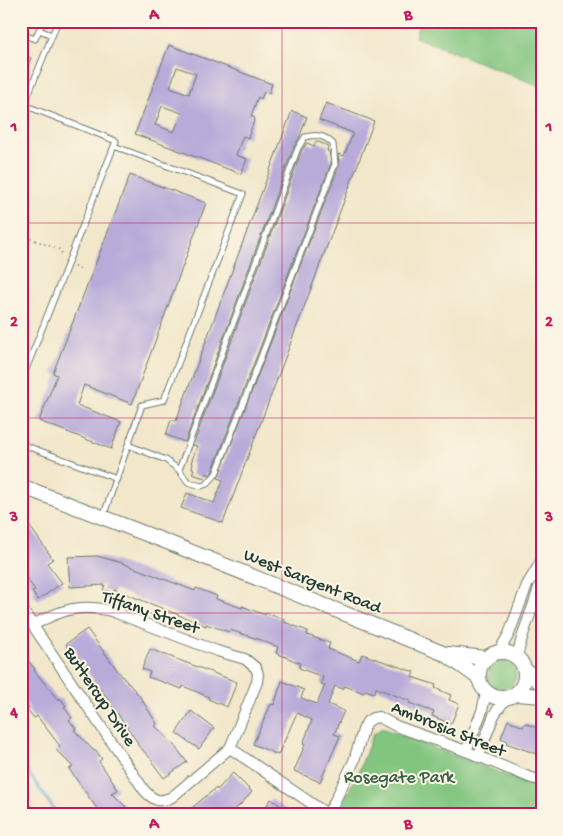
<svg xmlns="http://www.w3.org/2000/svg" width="563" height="836" viewBox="0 0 563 836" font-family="'Gochi Hand',sans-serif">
	<rect width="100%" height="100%" fill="#fcf5e5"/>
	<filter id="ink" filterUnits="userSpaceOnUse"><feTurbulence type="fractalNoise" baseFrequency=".02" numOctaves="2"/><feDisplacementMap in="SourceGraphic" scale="10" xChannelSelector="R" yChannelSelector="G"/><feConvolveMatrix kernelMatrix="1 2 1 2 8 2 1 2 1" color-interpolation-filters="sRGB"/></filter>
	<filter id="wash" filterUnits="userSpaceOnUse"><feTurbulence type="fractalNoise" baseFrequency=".0096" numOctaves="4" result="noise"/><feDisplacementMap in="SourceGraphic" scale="20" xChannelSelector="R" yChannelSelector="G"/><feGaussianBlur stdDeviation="1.12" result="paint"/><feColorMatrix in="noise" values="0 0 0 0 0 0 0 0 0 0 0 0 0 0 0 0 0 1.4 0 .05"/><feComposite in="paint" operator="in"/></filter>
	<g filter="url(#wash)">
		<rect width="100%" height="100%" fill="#f2e7cb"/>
		<g fill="#82c57f" stroke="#50815a">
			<path d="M420 21H542V87L415 37Z"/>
			<circle cx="502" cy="675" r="14"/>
			<path d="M382 728 542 789V815H336L358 773 373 734Z"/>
		</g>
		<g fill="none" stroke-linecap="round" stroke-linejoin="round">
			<path stroke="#60add9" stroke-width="3" d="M21 762 58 815"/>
		</g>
		<g id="blocks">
			<g fill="#b8aad9" fill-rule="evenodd">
				<path d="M169 45 272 84 269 93 264 92 261 99 258 97 251 116 255 118 248 138 243 136 236 155 247 159 241 174 135 134ZM177 67 196 74 189 94 170 87ZM162 106 182 113 174 132 155 125Z"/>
				<path d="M21 54 31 58 22 81H21Z"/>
				<path d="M326 103 374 121 223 523 181 508 187 493 214 503 223 480 218 478 339 166 338 154 344 156 353 133 319 120Z"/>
				<path d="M292 111 307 117 299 138 294 146 185 442 166 435 171 420 176 421Z"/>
				<path d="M316 141 328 146 327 151H329L331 163 212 472 210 475 206 473 205 478 192 474 194 469 192 468 193 463H191L197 446 193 445 302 150 307 143 314 146Z"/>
				<path d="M130 175 206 203 132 404 84 385 77 405 121 422 111 449 39 421 57 375 53 373Z"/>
				<path d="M21 514 53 559 47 563 62 583 38 600 32 592 35 590 25 576 21 579Z"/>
				<path d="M97 556 122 563 195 591 196 588 217 596 216 599 242 608V606L265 615 266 613 285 620 284 622 308 631 307 635 330 643 328 649 359 661 362 654 414 672 412 677 436 685 435 688 451 695 449 700 459 704 451 724 432 716 434 712 409 703 410 701 376 688 374 693 365 690 364 693 345 686 343 689 335 686 328 704 344 711 334 734 340 736 320 782 294 771 305 745 303 744 312 720 297 713 278 755 253 744 271 704 274 705 282 681 304 690 301 698 317 704 325 685 321 684 323 677 299 668 300 663 276 653 278 647 252 637 230 630 229 632 206 624V626L114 589 113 593 103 590 105 585 70 587 68 557Z"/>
				<path d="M87 629 121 675 139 695 157 724 155 726 170 740 187 762 164 778 152 762 153 761 137 744 138 743 110 703 111 702 96 684 75 651 72 653 66 644Z"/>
				<path d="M150 649 237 682 227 707 208 699 209 697 183 686 182 689 148 677 150 672 142 669Z"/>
				<path d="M21 652 35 669 34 670 58 700 60 698 66 706 64 707 72 718 69 720 76 729 74 730 94 751 96 750 102 759 99 761 118 790 112 793 128 809 122 815H93L98 810 69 769 73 767 56 750 60 746 37 716 34 718 27 709 29 707 21 698Z"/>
				<path d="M191 711 214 728 199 749 176 733Z"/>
				<path d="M508 720 523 727 525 723 542 730V756L506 743 507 741 501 738Z"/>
				<path d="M233 773 252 792 239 806 227 815H183L216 788 217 790Z"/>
				<path d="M271 799 294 815H260Z"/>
			</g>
		</g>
	</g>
	<g filter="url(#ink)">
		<use href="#blocks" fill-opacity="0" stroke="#697869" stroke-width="1"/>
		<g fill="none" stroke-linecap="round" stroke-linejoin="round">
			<defs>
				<g id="lane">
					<path d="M39 30 52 35"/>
					<path d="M21 34 35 39 43 21"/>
					<path d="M24 105 58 21"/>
					<path d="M21 112 24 105 116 141 25 372"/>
					<path d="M21 444 117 479"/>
					<path d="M128 445 166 460 179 470 188 482 201 486 207 484 216 474 335 164 333 144C324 135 317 134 305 137L298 148 179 470"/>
					<path d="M103 517 142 405 164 400 243 194 114 146"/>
				</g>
				<g id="street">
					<path d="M21 608 144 790C154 801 159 803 172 797L230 748 257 682 258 674 256 668 245 659 217 651 111 611C80 603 61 610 33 625"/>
					<path d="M498 653 509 634 527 585 542 560"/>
					<path d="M517 658C522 629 537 603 542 574"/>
					<path d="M230 748 327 814"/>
					<path d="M466 751 482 711 486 693"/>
					<path d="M478 757 494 715 506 698"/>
					<path d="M326 815 333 805 354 761 363 730 367 722 373 718 379 717 396 726 466 751 531 778 542 780"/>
				</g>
				<g id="secondary">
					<path d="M21 486 167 542 445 654 479 678"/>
					<circle cx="502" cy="675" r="23"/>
					<path d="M448 654 486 658"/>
					<path d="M525 670 542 684"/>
					<path d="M516 694 542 696"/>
				</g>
			</defs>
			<use href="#lane" stroke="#697869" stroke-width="7"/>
			<use href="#street" stroke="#697869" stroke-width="12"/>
			<use href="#secondary" stroke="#697869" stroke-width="16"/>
			<g stroke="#697869" stroke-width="2" stroke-dasharray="1 4" stroke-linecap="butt">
				<path d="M21 235 61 250 62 255"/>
				<path d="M74 267 80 269"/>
				<path d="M21 793 36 815"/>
			</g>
			<use href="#lane" stroke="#fff" stroke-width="5"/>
			<use href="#street" stroke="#fff" stroke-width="10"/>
			<use href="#secondary" stroke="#fff" stroke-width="14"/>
		</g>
	</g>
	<path fill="none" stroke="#c2185b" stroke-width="1" stroke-opacity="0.55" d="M282 21V815M21 223H542M21 418H542M21 613H542"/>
	<g text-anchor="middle" stroke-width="4" stroke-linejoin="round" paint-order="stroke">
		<g font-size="18" fill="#1f3d34" stroke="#fcf5e5">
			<text transform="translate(313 580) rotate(22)" y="6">West Sargent Road</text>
			<text transform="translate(151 611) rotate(19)" y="6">Tiffany Street</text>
			<text transform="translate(101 696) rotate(56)" y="6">Buttercup Drive</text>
			<text transform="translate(449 728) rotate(22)" y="6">Ambrosia Street</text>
		</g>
		<g font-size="18" fill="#385f47" stroke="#fcf5e5">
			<text x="399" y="782">Rosegate Park</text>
		</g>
	</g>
	<rect width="563" height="836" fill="none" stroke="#fcf5e5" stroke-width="55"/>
	<rect x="28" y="28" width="508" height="780" fill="none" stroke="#c2185b" stroke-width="2"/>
	<g font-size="16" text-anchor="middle" font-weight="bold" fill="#c2185b">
		<text x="154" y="19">A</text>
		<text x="408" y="19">B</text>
		<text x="14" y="131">1</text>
		<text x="549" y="131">1</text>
		<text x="14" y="326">2</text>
		<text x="549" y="326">2</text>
		<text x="14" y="521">3</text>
		<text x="549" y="521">3</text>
		<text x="14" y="717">4</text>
		<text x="549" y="717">4</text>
		<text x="154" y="828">A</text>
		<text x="408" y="828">B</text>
	</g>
</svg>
